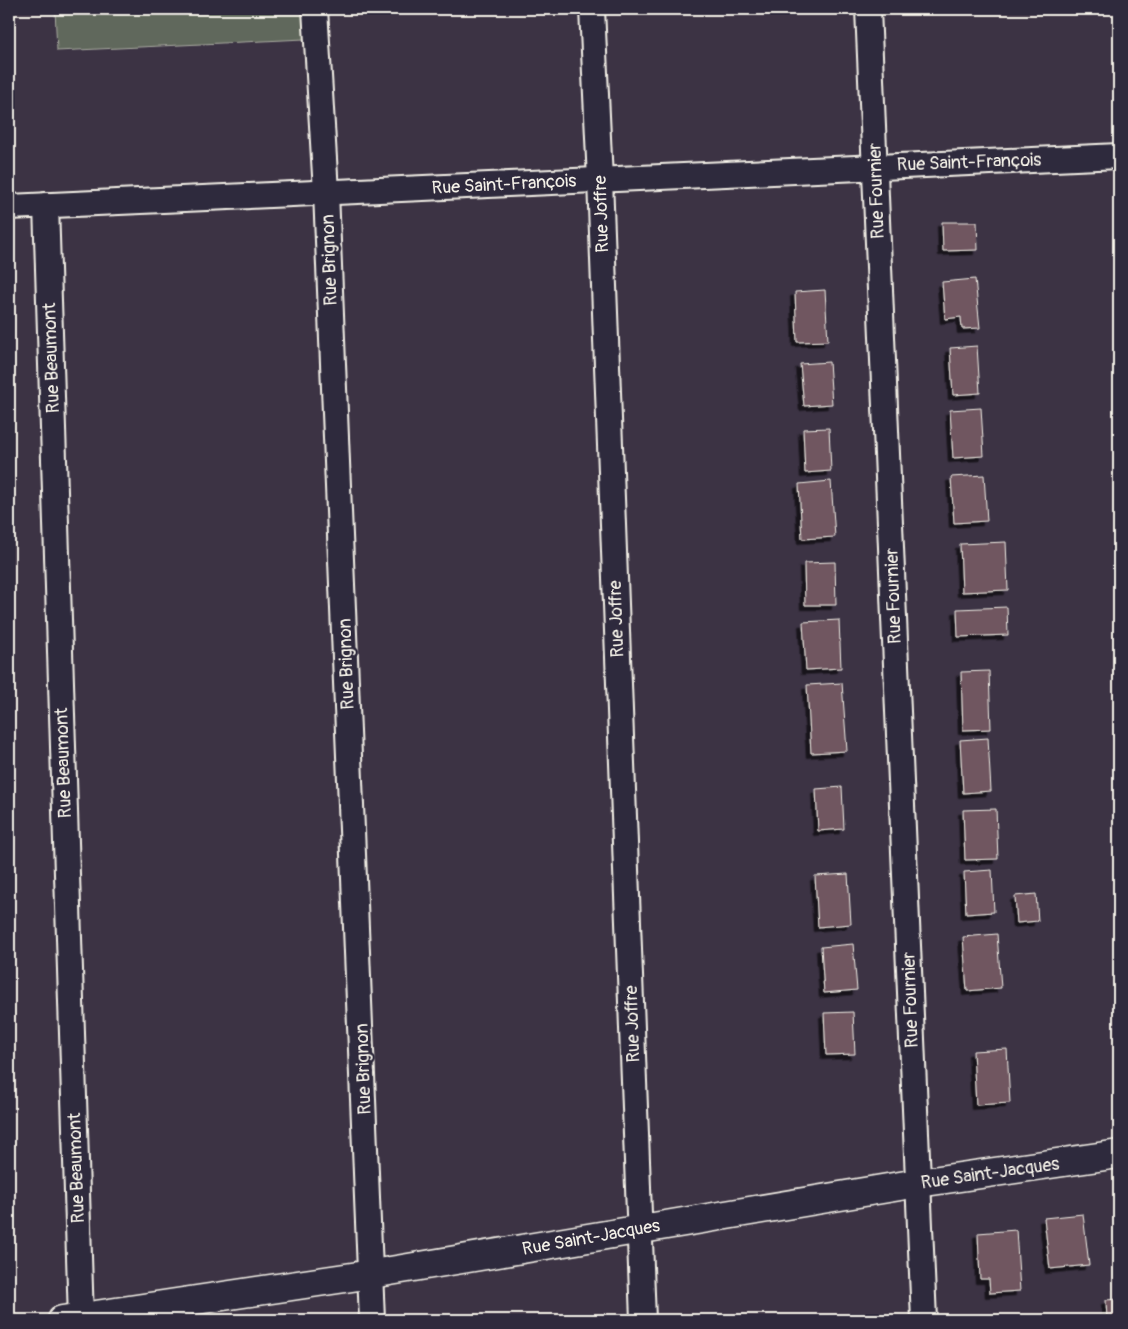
<svg xmlns="http://www.w3.org/2000/svg" width="1128" height="1329" viewBox="0 0 1128 1329" font-family="Pangolin,sans-serif">
	<defs>
		<filter id="shadow"><feDropShadow dx="-4.5" dy="4.5" stdDeviation="0" flood-color="#0009"/></filter>
	</defs>
	<rect width="100%" height="100%" fill="#3c3344"/>
	<filter id="ink" filterUnits="userSpaceOnUse"><feTurbulence type="fractalNoise" baseFrequency=".02" numOctaves="2"/><feDisplacementMap in="SourceGraphic" scale="10" xChannelSelector="R" yChannelSelector="G"/><feConvolveMatrix kernelMatrix="1 2 1 2 8 2 1 2 1" color-interpolation-filters="sRGB"/></filter>
	<g filter="url(#ink)">
		<path fill="#60675b" stroke="#aaaca2" d="M55 9H303L304 39 57 51Z"/>
		<g fill="#6f5761" stroke="#f4f1e8" filter="url(#shadow)">
			<path d="M942 222H977L978 250 943 251Z"/>
			<path d="M975 279 980 328 962 329 961 317 945 319 942 282Z"/>
			<path d="M825 290 828 341 797 342 795 292Z"/>
			<path d="M977 346 980 393 953 395 950 348Z"/>
			<path d="M829 362 832 404 804 406 800 364Z"/>
			<path d="M981 408 984 456 953 458 950 410Z"/>
			<path d="M829 428 831 471 805 473 803 429Z"/>
			<path d="M984 475 987 521 954 523 951 477Z"/>
			<path d="M831 481 835 537 802 539 799 484Z"/>
			<path d="M1006 542 1008 590 962 592 960 544Z"/>
			<path d="M835 562 836 605H805L804 563Z"/>
			<path d="M1007 607 1008 635 958 637 957 609Z"/>
			<path d="M839 620 841 668 806 670 803 622Z"/>
			<path d="M989 671 991 729 963 730 961 672Z"/>
			<path d="M842 683 847 751 811 753 807 685Z"/>
			<path d="M988 738 991 791 963 793 960 740Z"/>
			<path d="M842 787 844 829 818 831 816 789Z"/>
			<path d="M996 809 998 859 965 860 963 810Z"/>
			<path d="M992 870 994 912 966 914 964 872Z"/>
			<path d="M848 874 851 924 818 927 815 876Z"/>
			<path d="M1036 894 1038 921 1017 923 1015 896Z"/>
			<path d="M997 934 1001 988 967 991 963 937Z"/>
			<path d="M853 944 857 990 824 993 821 947Z"/>
			<path d="M853 1012 855 1054 826 1055 824 1013Z"/>
			<path d="M1007 1049 1010 1103 976 1105 973 1051Z"/>
			<path d="M1083 1214 1089 1265 1050 1269 1044 1218Z"/>
			<path d="M1016 1230 1020 1291 990 1293 989 1279H980L978 1233Z"/>
			<path d="M1119 1299V1320H1107L1106 1300Z"/>
		</g>
		<g fill="none" stroke-linecap="round" stroke-linejoin="round">
			<defs>
				<g id="minor">
					<path d="M315 9 326 192 372 1320"/>
					<path d="M592 9 600 180 643 1320"/>
					<path d="M868 9 924 1320"/>
					<path d="M46 205 81 1320"/>
					<path d="M9 207 1119 156"/>
				</g>
				<path id="secondary" d="M62 1320 372 1274 918 1183 1119 1154"/>
			</defs>
			<use href="#minor" stroke="#f4f1e8" stroke-width="28"/>
			<use href="#secondary" stroke="#f4f1e8" stroke-width="31"/>
			<use href="#minor" stroke="#2f2a3d" stroke-width="24"/>
			<use href="#secondary" stroke="#2f2a3d" stroke-width="28"/>
		</g>
	</g>
	<g text-anchor="middle" stroke-width="5" stroke-linejoin="round" paint-order="stroke">
		<g font-size="18" fill="#f4f1e8" stroke="#2f2a3d">
			<text transform="translate(969 162) rotate(-2)" y="6">Rue Saint-François</text>
			<text transform="translate(504 184) rotate(-3)" y="6">Rue Saint-François</text>
			<text transform="translate(876 191) rotate(-92)" y="6">Rue Fournier</text>
			<text transform="translate(601 214) rotate(-92)" y="6">Rue Joffre</text>
			<text transform="translate(329 260) rotate(-92)" y="6">Rue Brignon</text>
			<text transform="translate(51 358) rotate(-92)" y="6">Rue Beaumont</text>
			<text transform="translate(893 596) rotate(-92)" y="6">Rue Fournier</text>
			<text transform="translate(616 619) rotate(-92)" y="6">Rue Joffre</text>
			<text transform="translate(346 664) rotate(-92)" y="6">Rue Brignon</text>
			<text transform="translate(63 763) rotate(-92)" y="6">Rue Beaumont</text>
			<text transform="translate(910 1000) rotate(-92)" y="6">Rue Fournier</text>
			<text transform="translate(632 1024) rotate(-92)" y="6">Rue Joffre</text>
			<text transform="translate(363 1069) rotate(-92)" y="6">Rue Brignon</text>
			<text transform="translate(76 1168) rotate(-92)" y="6">Rue Beaumont</text>
			<text transform="translate(990 1173) rotate(-8)" y="6">Rue Saint-Jacques</text>
			<text transform="translate(591 1237) rotate(-10)" y="6">Rue Saint-Jacques</text>
		</g>
	</g>
	<rect width="1128" height="1329" fill="none" stroke="#2f2a3d" stroke-width="30"/>
	<rect x="15" y="15" width="1098" height="1299" fill="none" stroke="#f4f1e8" stroke-width="2" filter="url(#ink)"/>
</svg>
